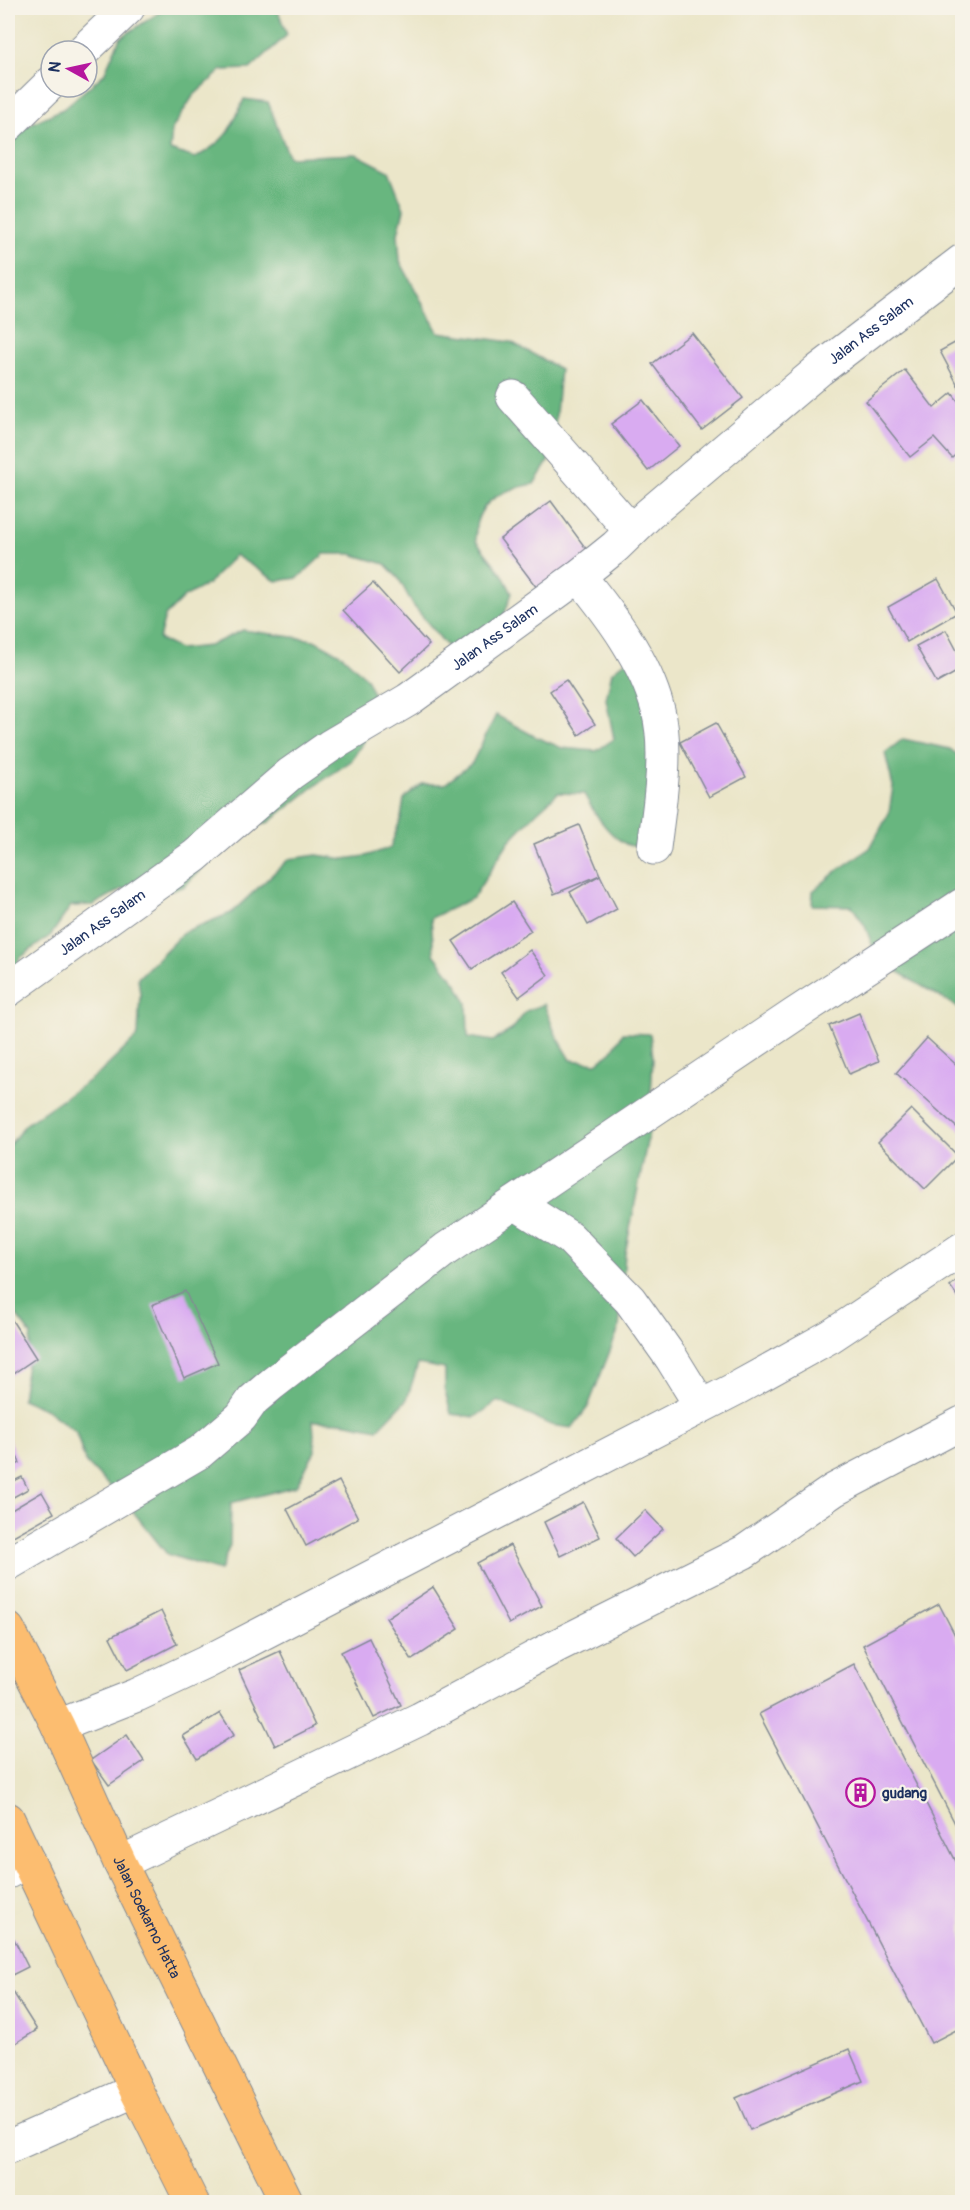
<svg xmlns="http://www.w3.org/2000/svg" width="970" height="2210" viewBox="0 0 970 2210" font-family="Pangolin,sans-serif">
	<rect width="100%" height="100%" fill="#f7f3e8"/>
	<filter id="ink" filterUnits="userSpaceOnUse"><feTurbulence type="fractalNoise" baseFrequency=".0167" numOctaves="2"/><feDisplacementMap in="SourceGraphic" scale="12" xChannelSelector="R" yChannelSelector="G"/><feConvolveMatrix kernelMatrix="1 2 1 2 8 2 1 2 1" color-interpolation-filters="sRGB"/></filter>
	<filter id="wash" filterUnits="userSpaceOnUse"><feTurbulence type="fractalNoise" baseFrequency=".008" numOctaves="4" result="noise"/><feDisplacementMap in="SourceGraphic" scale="24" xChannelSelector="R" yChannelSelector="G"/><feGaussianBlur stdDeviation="1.35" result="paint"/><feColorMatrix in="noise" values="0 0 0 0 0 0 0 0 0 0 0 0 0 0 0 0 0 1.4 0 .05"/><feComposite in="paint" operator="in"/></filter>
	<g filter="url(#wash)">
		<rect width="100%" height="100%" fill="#ebe6c9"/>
		<g fill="#68b67f" stroke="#42726e" stroke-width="1.5">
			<path d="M166 8H277L287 35 250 69 222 70 193 96 172 129 170 150 195 158C227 140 230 131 244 99L268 102 289 157 356 154 389 171 404 209 398 234 400 261 438 332 511 342 560 369 555 425 548 462 534 484C511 488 484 496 477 522 475 527 476 535 476 541L502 574 512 593 498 632 451 651 413 605 399 579 385 564 351 554H324L298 578 276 581 235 555 208 584 184 597 165 616 159 639 179 649 209 646 243 630 314 640 342 655 366 678 378 705 375 724 351 761 316 785 269 822 236 834 183 887 155 894 122 889 93 905 71 906 51 935 20 958 8 983V134L63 109 104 74 120 38Z"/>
			<path d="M628 659 660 668 654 845C646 845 633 848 626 844 607 835 593 811 584 794L558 793 536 813 509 841 473 898 431 918 434 954 457 984 467 1003 468 1037 493 1041 513 1029 526 1011 544 1004 555 1033 571 1060 597 1063 612 1051 623 1033 650 1034 653 1057 649 1132 625 1254 619 1328 588 1407 572 1428 551 1425 498 1401 475 1417 451 1414 445 1391V1369L418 1364 407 1399 378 1429 342 1422 313 1421 315 1451 296 1486 231 1503 230 1545 220 1571 167 1554 131 1509 85 1461 76 1432 47 1410 22 1399 31 1335 8 1304V1147L25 1125 101 1072 138 1036 140 994 138 978 184 932 231 913 289 859 317 855 344 859 366 856 390 848 401 818 404 799 422 784H445L472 763 496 715 534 736 562 748 596 751 614 739 606 699 612 672Z"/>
			<path d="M903 739 950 749 962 758V1010L878 960 865 926 852 906 812 905 813 891 838 870 870 848 889 813 893 786 885 753Z"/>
		</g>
		<g id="blocks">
			<g fill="#d9abf1">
				<path d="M692 333 743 398 702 430 652 364Z"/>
				<path d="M962 339V393L940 351Z"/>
				<path d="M905 370 934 408 952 393 962 406V449L952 458 934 438 910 457 866 401Z"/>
				<path d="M643 400 679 446 648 471 611 424Z"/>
				<path d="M551 501 590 554 540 592 500 539Z"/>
				<path d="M938 579 957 613 907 642 888 607Z"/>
				<path d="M373 583 429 645 400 672 343 610Z"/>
				<path d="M946 630 962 660V669L937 683 916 646Z"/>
				<path d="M566 680 595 724 579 735 550 691Z"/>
				<path d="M716 723 746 777 709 797 680 742Z"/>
				<path d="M579 825 600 875 554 894 534 844Z"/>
				<path d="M600 875 617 909 588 925 570 892Z"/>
				<path d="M512 902 531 931 472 969 453 941Z"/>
				<path d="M530 950 548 975 519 997 501 972Z"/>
				<path d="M859 1013 879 1061 849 1074 829 1026Z"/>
				<path d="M927 1038 962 1070V1132L896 1073Z"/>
				<path d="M911 1109 958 1156 925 1189 878 1142Z"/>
				<path d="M962 1276V1303L950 1286Z"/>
				<path d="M185 1291 218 1363 184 1378 152 1305Z"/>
				<path d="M8 1314 36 1358 8 1377Z"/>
				<path d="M8 1438 20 1463 8 1470Z"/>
				<path d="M22 1477 28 1489 8 1500V1484Z"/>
				<path d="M339 1481 358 1518 306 1546 287 1509Z"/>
				<path d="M42 1492 54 1513 8 1539V1512Z"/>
				<path d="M583 1502 600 1537 560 1556 544 1522Z"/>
				<path d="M645 1510 663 1529 633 1557 616 1538Z"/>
				<path d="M510 1545 542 1606 509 1624 477 1563Z"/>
				<path d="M433 1587 459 1629 412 1660 386 1618Z"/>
				<path d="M939 1604 962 1649V1837L863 1645Z"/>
				<path d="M161 1611 177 1644 127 1670 110 1637Z"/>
				<path d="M369 1638 401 1705 374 1718 341 1652Z"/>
				<path d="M280 1651 315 1726 275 1746 239 1670Z"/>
				<path d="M854 1664 962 1873V2027L931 2043 759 1714Z"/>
				<path d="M220 1713 234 1735 197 1759 183 1736Z"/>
				<path d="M127 1735 144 1761 109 1785 91 1760Z"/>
				<path d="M13 1937 28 1967 8 1977V1940Z"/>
				<path d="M8 1984 37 2030 8 2048Z"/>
				<path d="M849 2049 863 2081 750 2130 736 2098Z"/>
			</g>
		</g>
	</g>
	<g filter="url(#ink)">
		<use href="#blocks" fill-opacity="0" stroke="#838a94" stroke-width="1.5"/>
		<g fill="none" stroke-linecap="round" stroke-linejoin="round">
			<defs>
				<g id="minor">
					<path d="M83 51 128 8"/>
					<path d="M8 125 51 83"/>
					<path d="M513 397 631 531"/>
					<path d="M579 576C611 615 645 660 658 710 669 752 659 806 654 848"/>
					<path id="s1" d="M8 990 195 856 290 774 330 746 408 700 579 576 615 547 649 514 819 370 962 261"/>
					<path d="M515 1203 570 1238 630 1300 672 1359 701 1406"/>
					<path d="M8 1564 200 1452 241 1417 253 1400 272 1384 446 1249 794 1015 962 905"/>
					<path d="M58 1726 137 1695 205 1663 739 1387 831 1336 962 1249"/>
					<path d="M120 1863 420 1719 558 1645 744 1552 834 1490 962 1423"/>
					<path d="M8 1872 28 1861"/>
					<path d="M8 2147 136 2090"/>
				</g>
				<g id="highway">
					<path id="s2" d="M8 1629 58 1726 120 1863 287 2202"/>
					<path d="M8 1819 136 2090 192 2202"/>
				</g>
			</defs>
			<use href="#minor" stroke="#838a94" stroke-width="35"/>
			<use href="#highway" stroke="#838a94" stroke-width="35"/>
			<use href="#minor" stroke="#fff" stroke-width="33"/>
			<use href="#highway" stroke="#fcbd6f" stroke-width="33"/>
		</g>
	</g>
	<defs>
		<symbol id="building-ring" viewBox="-11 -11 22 22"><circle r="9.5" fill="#f7f3e8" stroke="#b5179e" stroke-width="1.5"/><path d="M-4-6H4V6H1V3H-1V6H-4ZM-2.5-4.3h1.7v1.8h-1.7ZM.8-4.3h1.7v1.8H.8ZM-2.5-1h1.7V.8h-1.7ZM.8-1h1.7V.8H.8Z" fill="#b5179e"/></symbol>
	</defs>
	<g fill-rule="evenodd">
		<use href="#building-ring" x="844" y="1776" width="33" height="33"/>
	</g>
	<g text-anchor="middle" stroke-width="4.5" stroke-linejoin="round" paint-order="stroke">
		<g font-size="15" fill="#1b2f5e" stroke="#f7f3e8">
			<text dy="5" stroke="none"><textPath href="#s1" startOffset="1088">Jalan Ass Salam</textPath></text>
			<text dy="5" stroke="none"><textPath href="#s1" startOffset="602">Jalan Ass Salam</textPath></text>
			<text dy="5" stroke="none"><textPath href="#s1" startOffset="116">Jalan Ass Salam</textPath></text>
			<text dy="5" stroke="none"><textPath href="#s2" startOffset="320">Jalan Soekarno Hatta</textPath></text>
		</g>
		<g font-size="15" font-weight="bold" fill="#1b2f5e" stroke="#f7f3e8" text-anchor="start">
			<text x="882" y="1798">gudang</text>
		</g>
	</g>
	<rect width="970" height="2210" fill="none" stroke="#f7f3e8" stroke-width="30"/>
	<g transform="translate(69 69) rotate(278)"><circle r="28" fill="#f7f3e8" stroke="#9fa5b1" stroke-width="1.5"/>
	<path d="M0-4.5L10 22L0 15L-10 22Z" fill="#b5179e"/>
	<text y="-9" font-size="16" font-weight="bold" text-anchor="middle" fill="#1b2f5e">N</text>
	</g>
</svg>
